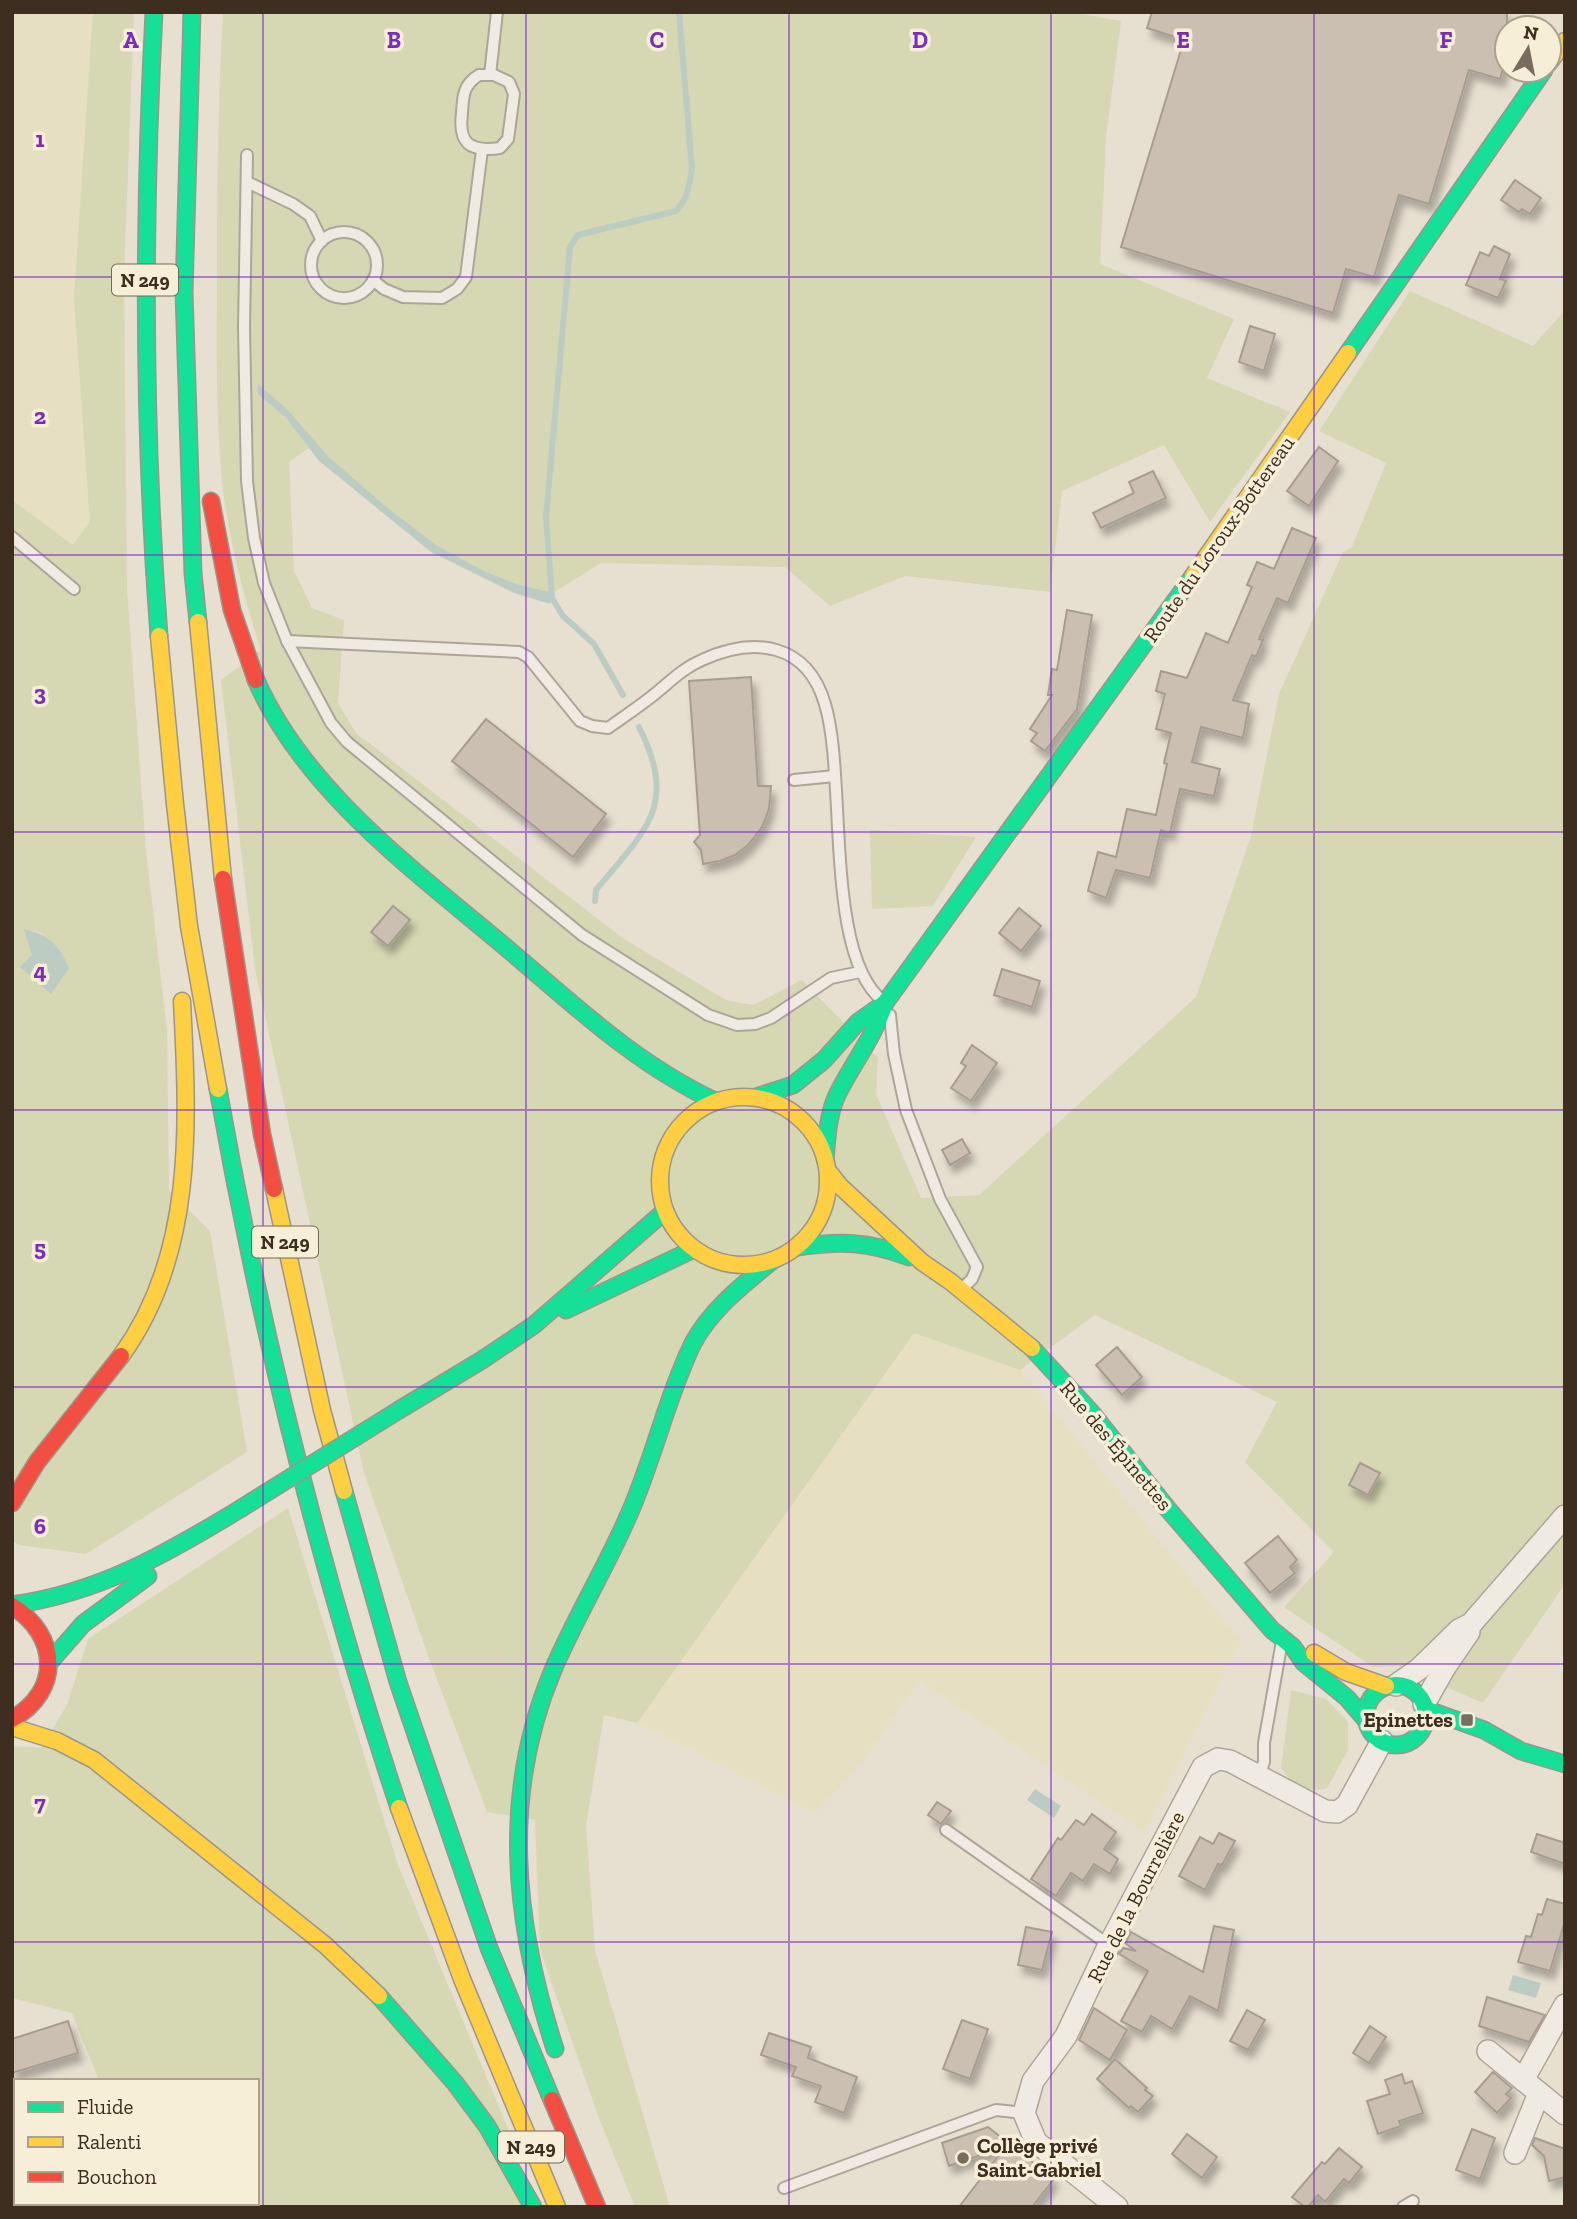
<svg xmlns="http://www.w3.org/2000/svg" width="1577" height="2219" viewBox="0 0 1577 2219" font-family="'Zilla Slab',serif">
	<defs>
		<filter id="shadow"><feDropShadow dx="4.5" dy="8" stdDeviation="3.5" flood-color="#0004"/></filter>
	</defs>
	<rect width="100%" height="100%" fill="#e7e0d1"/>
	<g fill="#e6dfc2">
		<path d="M12 12H93L74 298 90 522 74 545 12 500Z"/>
		<path d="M914 1333 1020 1370 1241 1641 1144 1832 919 1680 860 1765 815 1813 637 1723Z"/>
	</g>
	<g fill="#d6d7b3" fill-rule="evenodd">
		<path d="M93 12H134L124 275 127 588 146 851 167 1030 169 1190 210 1231 247 1452 86 1554 19 1545 12 1541V500L73 545 90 522 74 298ZM25 929 41 933 58 948 29 957 32 956Z"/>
		<path d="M223 12H1071L1121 21 1106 137 1100 264 1234 319 1207 378 1290 412 1210 522 1164 445 1062 491 1050 592 905 576 830 606 785 567 601 563 553 593 517 584 486 572 436 545 383 504 329 457 289 411 258 394 286 418 309 448 289 462 294 571 312 608 344 620 338 703 356 733 624 939 726 1000 753 1005 802 980 878 1058 876 1094 921 1198 979 1195 1196 997 1251 836 1279 694 1343 552 1352 547 1386 463 1319 431 1410 291 1533 346 1565 310V1584L1483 1703 1398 1666 1373 1667 1284 1607 1334 1552 1245 1462 1277 1402 1095 1315 1020 1370 914 1333 637 1723 604 1715 586 1826 595 1950 670 2207H635L600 2121 540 1950 535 1820 487 1812 430 1661 364 1473 255 969 221 680 261 650C244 598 230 544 223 490 215 419 217 344 217 272 217 185 218 99 223 12Z"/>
		<path d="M870 830 976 837 933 906 872 909Z"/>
		<path d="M288 1508 398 1865 509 2131 531 2207H103V2203H257V2081H99L72 2013 12 1998V1746L41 1748 67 1705 88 1639Z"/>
		<path d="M1291 1690 1326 1699 1348 1722V1750L1327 1788C1308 1794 1292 1785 1281 1768Z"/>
	</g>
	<g fill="#bcccc2">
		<path d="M258 384 289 411 329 457 383 504 436 545 486 572 517 584 553 593 550 604 514 593 431 552 319 461 286 418 258 394Z"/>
		<path d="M24 929C48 934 60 946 69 968L51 994 20 967 32 955Z"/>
		<path d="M1035 1789 1061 1806 1054 1818 1027 1800Z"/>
		<path d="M1513 1975 1541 1983 1536 1998 1508 1990Z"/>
	</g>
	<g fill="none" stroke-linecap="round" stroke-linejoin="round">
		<g stroke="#bcccc2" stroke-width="6">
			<path d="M623 695 594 644 563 616 552 598 546 517 570 247 578 235 676 211C688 199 689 185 692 169L679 12"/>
			<path d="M595 901 596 890C645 830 679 807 639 727"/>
		</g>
	</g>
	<g fill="#cbbfb2" stroke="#a89c90" stroke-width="2" filter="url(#shadow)">
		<path d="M1152 12H1507V55L1500 79 1469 70 1429 204 1399 195 1374 277 1346 269 1333 313 1121 247 1184 40 1147 28Z"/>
		<path d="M1515 180 1541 198 1530 214 1522 209 1519 212 1501 200Z"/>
		<path d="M1494 246 1510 254 1500 279 1506 281 1498 298 1466 285 1480 252 1489 256Z"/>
		<path d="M1250 326 1275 334 1264 371 1239 362Z"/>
		<path d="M1319 447 1338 461 1309 506 1287 491Z"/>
		<path d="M1153 471 1166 498 1101 528 1093 513 1134 493 1129 482Z"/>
		<path d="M1292 528 1316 538 1288 603 1277 598 1259 639 1263 640 1256 657 1252 655 1233 700 1249 704 1243 738 1201 727 1192 762 1220 769 1214 796 1180 789 1170 833 1161 830 1150 878 1116 870 1106 898 1088 891 1098 852 1116 857 1127 809 1156 815 1167 764 1164 763 1171 733 1156 729 1165 694 1156 691 1161 671 1187 678 1206 633 1228 643 1252 587 1247 585 1257 562 1274 569Z"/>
		<path d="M1067 610 1092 615 1077 709 1045 751 1031 741 1037 733 1030 729 1052 695H1048L1052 669 1057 670Z"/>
		<path d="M751 677 758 786H771L769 809 762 827 748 845 735 855 720 861 703 864 701 850 694 842 700 835 689 681Z"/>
		<path d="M486 719 606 814 573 857 452 761Z"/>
		<path d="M393 906 410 920 388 946 371 932Z"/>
		<path d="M1019 908 1041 926 1021 951 999 933Z"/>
		<path d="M1002 969 1040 981 1032 1007 994 995Z"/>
		<path d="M972 1045 997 1063 971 1101 951 1088 966 1066 961 1063Z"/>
		<path d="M962 1139 970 1153 950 1165 942 1150Z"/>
		<path d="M1117 1347 1142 1377 1122 1395 1096 1365Z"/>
		<path d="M1360 1463 1380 1473 1368 1495 1349 1485Z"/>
		<path d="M1278 1536 1297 1560 1290 1567 1295 1573 1270 1593 1245 1563Z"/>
		<path d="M937 1802 951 1811 941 1824 928 1815Z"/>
		<path d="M1092 1814 1116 1832 1104 1849 1118 1859 1110 1874 1094 1864 1083 1881 1071 1873 1056 1896 1031 1879 1058 1838 1061 1840 1076 1820 1084 1825Z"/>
		<path d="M1219 1833 1235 1841 1222 1865 1218 1864 1205 1890 1179 1876 1200 1837 1213 1844Z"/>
		<path d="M1537 1834 1565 1843V1864L1531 1852Z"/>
		<path d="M1547 1899 1565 1904V1921L1550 1971 1518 1962 1526 1936 1531 1937 1538 1914 1542 1915Z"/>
		<path d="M1214 1926 1234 1930 1218 2011 1190 1996 1172 2029 1151 2016 1142 2032 1121 2021 1148 1971 1119 1954 1123 1948 1136 1951 1125 1943 1131 1932 1203 1972Z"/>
		<path d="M1026 1927 1052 1932 1042 1970 1018 1965Z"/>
		<path d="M1487 1997 1545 2015 1529 2042 1479 2026Z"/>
		<path d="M1094 2008 1127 2030 1110 2060 1079 2040Z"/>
		<path d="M1247 2010 1265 2020 1248 2050 1230 2041Z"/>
		<path d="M962 2020 988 2029 970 2079 943 2069Z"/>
		<path d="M68 2021 78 2053 12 2073V2039Z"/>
		<path d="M1370 2026 1386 2037 1369 2063 1353 2053Z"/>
		<path d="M769 2033 811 2047 808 2058 857 2077 844 2113 815 2102 821 2086 792 2076 796 2067 761 2055Z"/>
		<path d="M1115 2059 1147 2088 1145 2090 1153 2096 1138 2112 1131 2106 1129 2108 1097 2079Z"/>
		<path d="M1493 2072 1512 2088 1506 2094 1511 2098 1497 2113 1475 2092Z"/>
		<path d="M1402 2074 1405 2084 1412 2081 1423 2113 1399 2121 1401 2126 1378 2134 1367 2101 1390 2094 1385 2080Z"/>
		<path d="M988 2127 1054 2179 1032 2207H959L1005 2147 949 2166 942 2143Z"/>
		<path d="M1472 2129 1495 2138 1480 2179 1456 2170Z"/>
		<path d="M1187 2134 1217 2157 1202 2178 1172 2154Z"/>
		<path d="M1535 2138 1565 2149V2177L1549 2181 1544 2156 1532 2145Z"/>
		<path d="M1339 2148 1362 2167 1349 2183 1344 2179 1325 2202 1318 2195 1308 2207H1305L1292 2197 1322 2162 1325 2164Z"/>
	</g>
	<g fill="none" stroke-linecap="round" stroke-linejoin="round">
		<defs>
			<g id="lane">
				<path d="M479 75H494L509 82 514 94 508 139 500 148C470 152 458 144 462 113 463 96 463 85 479 75Z"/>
				<path d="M490 75 497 12"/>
				<path d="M247 155 244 327 247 481 254 538 264 583 287 641 331 723 347 742 582 935 708 1015 737 1025 755 1024 771 1018 831 978 860 972"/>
				<path d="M247 182 293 204 310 216 322 241"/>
				<circle cx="344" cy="265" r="33"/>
				<path d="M373 280 384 289 403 297 442 298 457 289 466 277 482 150"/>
				<path d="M12 537 74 589"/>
				<path d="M287 641 519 652 528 657 580 721 592 726 608 728C622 718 637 708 651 697 668 684 681 669 702 660 755 636 807 643 825 704 847 776 824 955 883 1001"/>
				<path d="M794 780 835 776"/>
				<path d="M890 1015 894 1054 906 1110 940 1199 977 1267 972 1279 963 1288"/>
				<path d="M1259 1776 1264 1762V1743L1282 1641"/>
				<path d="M946 1830 1109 1945"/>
				<path d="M784 2188 996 2110 1024 2113"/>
				<path d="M1403 2207 1413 2201"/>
			</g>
			<g id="street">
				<path d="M1396 1685 1419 1669 1459 1630 1471 1624 1565 1516"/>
				<path d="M1424 1704 1445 1667 1469 1632"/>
				<path d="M1488 2051 1565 2114"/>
				<path d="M1523 2080 1565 2005"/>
				<path d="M1515 2153 1539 2093"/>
				<path d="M1117 2207 1036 2142 1024 2113 1033 2081 1066 2036 1109 1945 1203 1767 1218 1759 1230 1761 1325 1811 1337 1812 1347 1805 1382 1741"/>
			</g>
			<g id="fast">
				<path d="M154 12C143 220 143 428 159 636"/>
				<path d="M192 12 184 292 193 573 198 622"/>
				<path d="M1348 353 1544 70"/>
				<path d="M256 680C305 792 419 874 509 950 575 1006 636 1064 715 1101"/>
				<path d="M218 1089C261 1333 321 1573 399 1808"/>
				<path d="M756 1097 793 1085 824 1060 858 1022 885 1003"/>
				<path d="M825 1159C827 1138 828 1114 837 1095 853 1063 874 1037 885 1003L1193 576"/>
				<path d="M797 1247C840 1241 868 1241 909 1257"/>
				<path d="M566 1310 694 1249"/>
				<path d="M1032 1348 1091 1412 1167 1508 1272 1630 1293 1647 1304 1663 1347 1698 1366 1720"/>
				<path d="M399 1410 482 1360 534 1325 665 1211"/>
				<path d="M344 1491 398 1682 489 1948 552 2100"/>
				<path d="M12 1605C99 1593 166 1554 240 1509"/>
				<path d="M49 1663 83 1624 148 1576"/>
				<circle cx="1396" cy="1715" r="30"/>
				<path d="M1425 1709 1484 1730 1521 1751 1565 1764"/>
				<path d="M379 1996 455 2083 487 2126 533 2207"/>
				<path d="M555 2049C514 1922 500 1796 553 1670 576 1616 607 1566 630 1512 654 1457 667 1397 693 1343 712 1308 743 1285 773 1260"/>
			</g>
			<g id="slow">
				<path d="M1549 63 1565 41"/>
				<path d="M1193 576 1348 353"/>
				<path d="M198 622 223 879"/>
				<path d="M159 636 175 804 189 926 218 1089"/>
				<circle cx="744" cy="1181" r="84"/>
				<path d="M828 1171 840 1186 922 1262 951 1282 1032 1348"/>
				<path d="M274 1189 322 1410 344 1491"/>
				<path d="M121 1356C196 1253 188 1121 182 1001"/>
				<path d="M1314 1653 1346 1672 1386 1686"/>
				<path d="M12 1727 57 1741 94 1760 325 1945 379 1996"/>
				<path d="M399 1808 462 1979 557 2207"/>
			</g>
			<g id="jam">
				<path d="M211 501 232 610 256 680"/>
				<path d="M223 879 262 1134 274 1189"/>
				<path d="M12 1503 37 1462 121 1356"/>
				<path d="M12 1606C59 1635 62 1691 12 1719"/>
				<path d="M552 2100 597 2207"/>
			</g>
		</defs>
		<use href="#lane" stroke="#ada599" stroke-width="14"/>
		<use href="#street" stroke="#ada599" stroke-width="24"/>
		<use href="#fast" stroke="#9c958a" stroke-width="19"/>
		<use href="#slow" stroke="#9c958a" stroke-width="19"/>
		<use href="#jam" stroke="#9c958a" stroke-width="19"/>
		<use href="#lane" stroke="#efebe3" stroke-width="10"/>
		<use href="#street" stroke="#efebe3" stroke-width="21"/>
		<use href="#fast" stroke="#16e098" stroke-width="16"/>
		<use href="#slow" stroke="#ffcf43" stroke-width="16"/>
		<use href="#jam" stroke="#f24e42" stroke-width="16"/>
		<defs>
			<path id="fast-bridge" d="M240 1509 399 1410"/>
		</defs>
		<use href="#fast-bridge" stroke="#9c958a" stroke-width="19" stroke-linecap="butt"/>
		<use href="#fast-bridge" stroke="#16e098" stroke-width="16"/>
	</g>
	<path fill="none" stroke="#7b2cbf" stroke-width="2" stroke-opacity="0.55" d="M263 12V2207M526 12V2207M789 12V2207M1051 12V2207M1314 12V2207M12 277H1565M12 555H1565M12 832H1565M12 1110H1565M12 1387H1565M12 1664H1565M12 1942H1565"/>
	<g fill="#786c5e" stroke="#f7eed8" stroke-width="2.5">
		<rect x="1460" y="1713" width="14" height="14" rx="3.5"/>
		<circle cx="963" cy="2158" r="7"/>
	</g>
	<g text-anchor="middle" stroke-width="7" stroke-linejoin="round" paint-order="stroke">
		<g fill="#f7eed8" stroke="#756857" stroke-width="2">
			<rect x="112" y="264.5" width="66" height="31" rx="5"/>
			<rect x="252" y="1226.5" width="66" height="31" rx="5"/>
			<rect x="498" y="2131.5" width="66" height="31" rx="5"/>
		</g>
		<g font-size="19" font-weight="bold" fill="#3d2e20">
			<text x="145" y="287">N 249</text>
			<text x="285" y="1249">N 249</text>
			<text x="531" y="2154">N 249</text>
		</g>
		<g font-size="21" fill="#3d2e20" stroke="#f7eed8">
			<text transform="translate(1219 539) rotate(-55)" y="7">Route du Loroux-Bottereau</text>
			<text transform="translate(1116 1446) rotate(50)" y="7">Rue des Épinettes</text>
			<text transform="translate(1136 1897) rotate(-63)" y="7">Rue de la Bourrelière</text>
		</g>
		<g font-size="21" font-weight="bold" fill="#3d2e20" stroke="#f7eed8" text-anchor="end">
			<text x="1453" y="1727">Epinettes</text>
			<text x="977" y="2153" text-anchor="start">Collège privé<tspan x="977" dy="24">Saint-Gabriel</tspan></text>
		</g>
	</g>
	<g font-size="23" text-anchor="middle" font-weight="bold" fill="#7b2cbf" stroke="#f7eed8" stroke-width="7" stroke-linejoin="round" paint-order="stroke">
		<text x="131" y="48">A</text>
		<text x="394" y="48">B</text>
		<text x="657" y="48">C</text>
		<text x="920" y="48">D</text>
		<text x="1183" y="48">E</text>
		<text x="1446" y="48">F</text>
		<text x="40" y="147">1</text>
		<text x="40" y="424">2</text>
		<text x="40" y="701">3</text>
		<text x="40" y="979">4</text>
		<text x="40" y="1256">5</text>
		<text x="40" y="1534">6</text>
		<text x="40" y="1811">7</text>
	</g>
	<rect width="1577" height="2219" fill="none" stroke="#3d2e20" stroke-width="28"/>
	<rect x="14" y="2079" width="245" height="126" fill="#f7eed8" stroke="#ada18e" stroke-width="2"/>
	<rect x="28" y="2102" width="35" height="10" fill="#16e098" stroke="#ada18e" stroke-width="2"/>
	<text x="77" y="2114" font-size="21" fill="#3d2e20">Fluide</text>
	<rect x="28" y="2137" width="35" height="10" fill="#ffcf43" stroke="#ada18e" stroke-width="2"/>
	<text x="77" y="2149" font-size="21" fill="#3d2e20">Ralenti</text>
	<rect x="28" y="2172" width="35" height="10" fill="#f24e42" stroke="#ada18e" stroke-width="2"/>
	<text x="77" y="2184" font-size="21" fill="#3d2e20">Bouchon</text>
	<g transform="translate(1528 49) rotate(10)"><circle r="33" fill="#f7eed8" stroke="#ada18e" stroke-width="2"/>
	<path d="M0-5L12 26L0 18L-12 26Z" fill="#786c5e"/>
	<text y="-10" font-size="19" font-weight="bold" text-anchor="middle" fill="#3d2e20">N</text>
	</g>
</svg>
